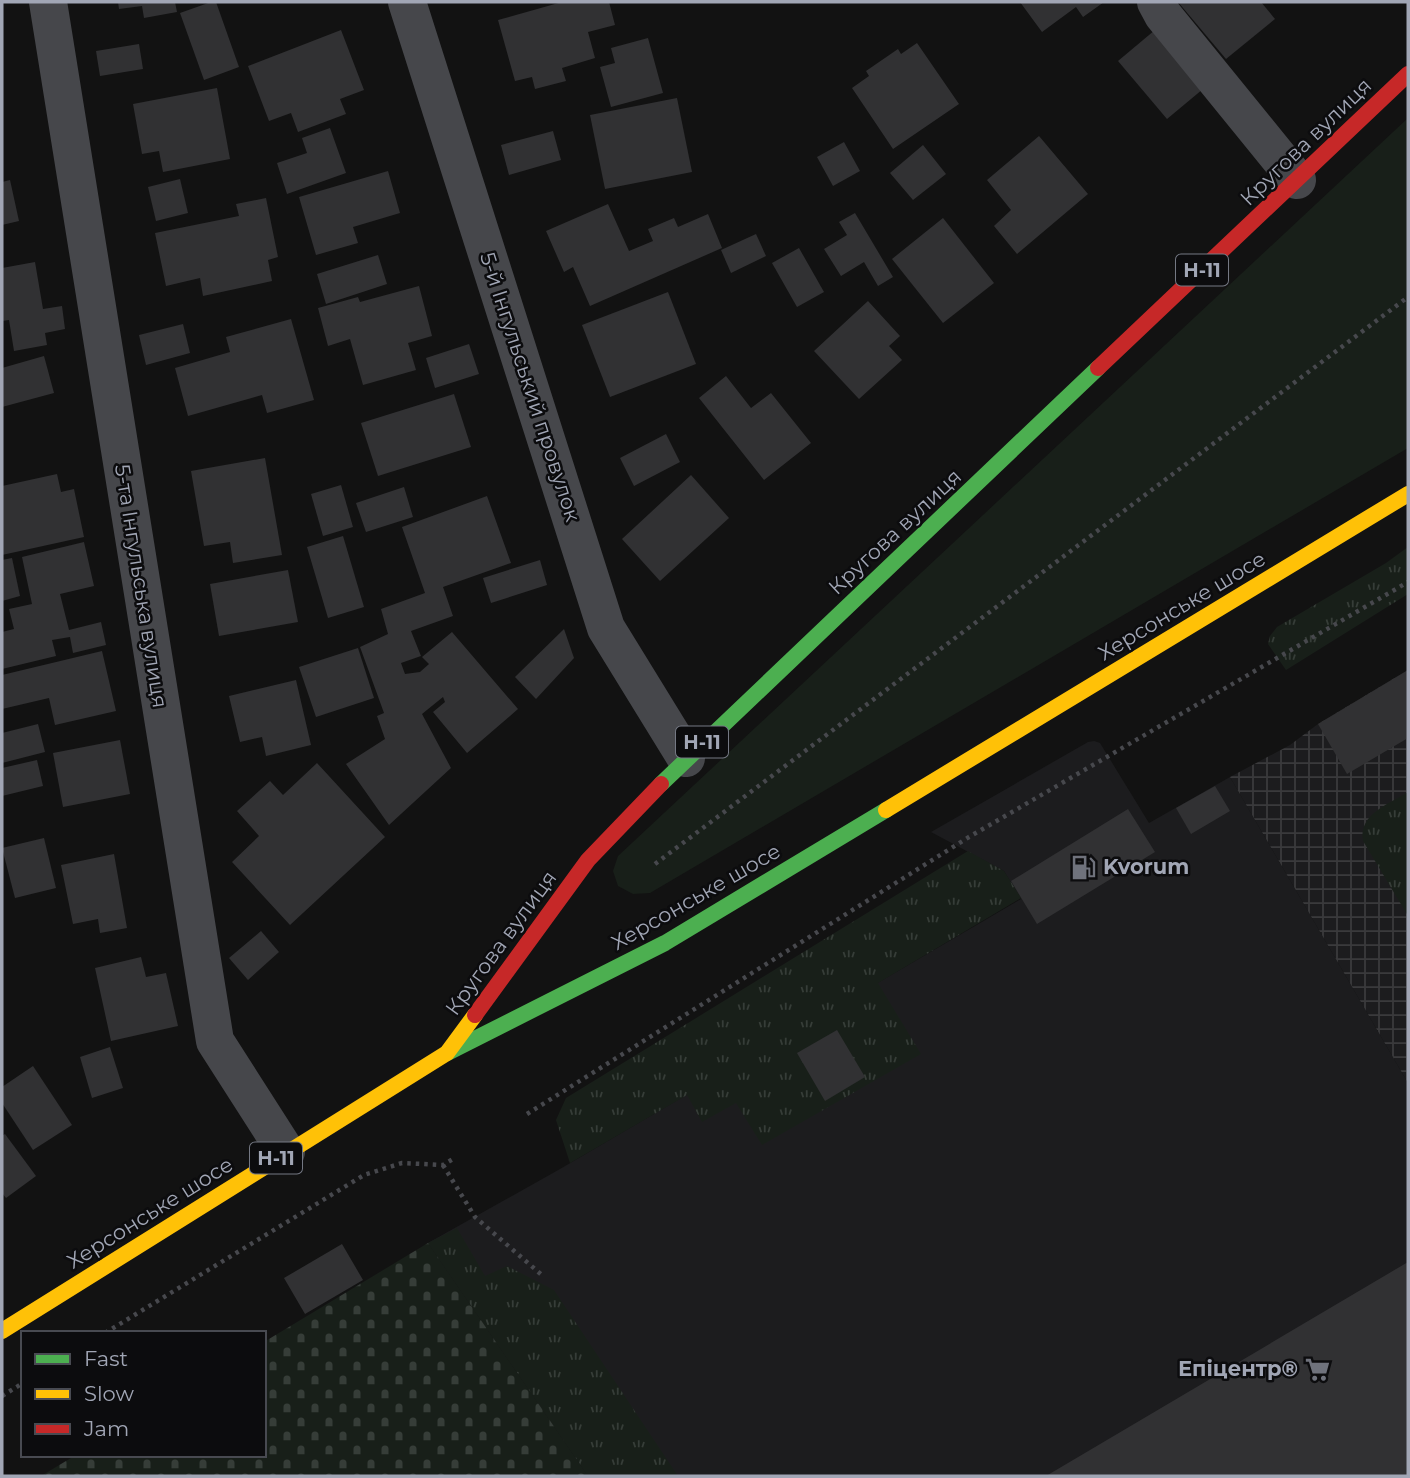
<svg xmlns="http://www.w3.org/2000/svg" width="1410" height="1478" viewBox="0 0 1410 1478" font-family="Montserrat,sans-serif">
	<defs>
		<pattern id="industrial-grid" width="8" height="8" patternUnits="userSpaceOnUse" patternTransform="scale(1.75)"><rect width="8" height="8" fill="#1c1c1e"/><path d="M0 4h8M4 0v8" fill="none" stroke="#3a3a3c"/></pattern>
		<pattern id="grass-tufts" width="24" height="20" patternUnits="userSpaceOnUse" patternTransform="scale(1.75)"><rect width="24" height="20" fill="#181f19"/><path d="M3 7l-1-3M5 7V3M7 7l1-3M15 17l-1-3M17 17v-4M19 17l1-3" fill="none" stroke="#363d38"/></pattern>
		<pattern id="cemetery-stones" width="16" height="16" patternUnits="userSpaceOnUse" patternTransform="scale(1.75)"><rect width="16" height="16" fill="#181f19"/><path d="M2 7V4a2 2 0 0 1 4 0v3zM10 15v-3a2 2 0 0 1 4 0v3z" fill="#363d38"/></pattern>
	</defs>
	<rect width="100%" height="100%" fill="#121212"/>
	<path fill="#1c1c1e" d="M1094 741 1100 743 1149 823 1230 777 1408 1083V1476H588L428 1243 560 1169 1021 899 1004 871 931 832 1088 742Z"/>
	<path fill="url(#industrial-grid)" d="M1408 670V1083L1230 777 1290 745 1318 724Z"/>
	<g fill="url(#grass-tufts)">
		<path d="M1408 547V594L1286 670 1268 644 1270 636 1277 627 1386 563Z"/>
		<path d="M1408 792V916L1363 841C1358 814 1389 804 1408 792Z"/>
		<path d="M968 851 1004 871 1021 898 878 983 921 1054 762 1145 736 1103 702 1122 687 1095 570 1163 556 1120 566 1098Z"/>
		<path d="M457 1228 485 1276 507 1266 554 1290 678 1476H588L428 1243Z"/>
	</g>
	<path fill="url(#cemetery-stones)" d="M428 1243 588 1476H41L76 1455H264V1342Z"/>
	<path fill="#181f19" d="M1408 118V448L650 893 633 894 618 886 613 871 618 856Z"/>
	<g fill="#313133">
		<path d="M118 2H175L177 12 144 18 142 6 119 9Z"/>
		<path d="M211 2H216L239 67 204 80 180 13Z"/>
		<path d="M562 2H609L615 25 588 32 595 58 562 68 566 81 535 89 532 77 515 81 498 20Z"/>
		<path d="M1020 2H1104L1083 17 1076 7 1042 32Z"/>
		<path d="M1178 2H1261L1275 19 1226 59Z"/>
		<path d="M341 30 364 90 340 99 346 114 298 132 291 113 269 121 248 66Z"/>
		<path d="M1155 30 1203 89 1167 119 1118 61Z"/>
		<path d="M648 38 663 93 611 107 600 67 615 63 611 48Z"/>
		<path d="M917 43 959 104 893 149 852 88 869 76 866 71 898 49 901 54Z"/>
		<path d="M139 44 143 69 100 76 96 51Z"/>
		<path d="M217 88 230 159 163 172 159 151 142 154 133 104Z"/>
		<path d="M677 98 692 172 605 189 590 115Z"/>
		<path d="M330 128 346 173 287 194 277 163 307 153 302 138Z"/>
		<path d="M553 131 561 160 509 175 501 145Z"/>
		<path d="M1039 136 1088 194 1017 254 994 226 1011 210 987 180Z"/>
		<path d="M844 142 860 171 833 186 817 157Z"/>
		<path d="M923 145 946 174 913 200 890 173Z"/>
		<path d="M388 171 400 213 353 227 358 243 316 255 299 197Z"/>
		<path d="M180 179 188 213 156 221 148 187Z"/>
		<path d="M10 180 19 221 2 225V182Z"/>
		<path d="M266 198 278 257 268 260 272 281 203 296 200 278 166 286 155 233 239 216 236 204Z"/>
		<path d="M608 204 629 251 653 241 648 229 674 218 678 227 708 214 722 248 590 306 573 267 564 272 546 231Z"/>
		<path d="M855 213 893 277 878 286 864 262 841 276 824 249 847 235 839 222Z"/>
		<path d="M943 218 994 283 943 323 892 259Z"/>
		<path d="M756 234 766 256 731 273 721 250Z"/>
		<path d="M799 248 824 292 797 307 772 263Z"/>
		<path d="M378 255 387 284 326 304 317 274Z"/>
		<path d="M35 262 43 309 62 306 65 329 45 333 47 345 14 351 9 320 2 321V268Z"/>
		<path d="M419 286 432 336 408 343 416 370 363 385 350 339 328 346 318 308 358 297 360 302Z"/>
		<path d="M668 292 696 364 610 397 582 325Z"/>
		<path d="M868 301 900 336 889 346 902 360 859 399 814 351Z"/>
		<path d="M291 319 314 400 267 413 262 395 188 416 175 368 230 352 226 337Z"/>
		<path d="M183 324 190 353 146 365 139 335Z"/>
		<path d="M469 344 479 374 435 388 426 358Z"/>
		<path d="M44 356 54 393 2 407V368Z"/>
		<path d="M726 376 751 408 771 393 811 443 764 480 699 398Z"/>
		<path d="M454 394 471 447 378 476 361 423Z"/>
		<path d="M666 434 680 462 634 486 620 458Z"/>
		<path d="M265 458 282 555 233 563 230 542 204 546 191 471Z"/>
		<path d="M57 474 61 492 74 489 84 537 2 555V486Z"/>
		<path d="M691 475 729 518 660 581 622 539Z"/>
		<path d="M341 485 353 527 323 536 311 494Z"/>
		<path d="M404 487 413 517 366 532 356 503Z"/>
		<path d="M487 496 511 563 443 587 453 616 411 631 421 656 401 663 405 674 420 672 429 664 422 657 452 632 518 709 467 753 433 712 445 702 443 697 422 714 451 768 389 825 346 764 385 739 377 716 384 713 360 647 388 634 381 609 425 593 402 527Z"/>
		<path d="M343 536 364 607 328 618 307 547Z"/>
		<path d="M84 542 94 586 60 594 69 630 101 622 106 645 73 653 70 637 52 640 56 656 2 669V632L14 629 9 609 32 604 22 557Z"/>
		<path d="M12 558 20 596 2 601V560Z"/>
		<path d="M540 560 547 585 491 603 483 578Z"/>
		<path d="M288 570 298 622 219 636 210 584Z"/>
		<path d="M564 629 574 658 536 699 515 677Z"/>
		<path d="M358 648 374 698 316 717 299 667Z"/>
		<path d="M102 651 116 711 55 725 49 698 2 709V675Z"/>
		<path d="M1408 670V738L1347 774 1318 724Z"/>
		<path d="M296 680 311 745 266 756 262 737 240 742 229 696Z"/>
		<path d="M38 724 45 752 2 763V733Z"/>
		<path d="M120 740 130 794 63 807 53 753Z"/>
		<path d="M37 760 43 786 2 796V768Z"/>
		<path d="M317 763 385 837 290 925 232 862 259 836 237 811 270 781 283 795Z"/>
		<path d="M1215 786 1230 811 1191 834 1176 808Z"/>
		<path d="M1128 809 1155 852 1037 924 1011 881Z"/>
		<path d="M44 838 56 888 15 898 2 848Z"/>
		<path d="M114 854 127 928 100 933 98 919 73 924 61 865Z"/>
		<path d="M261 931 279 952 248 980 229 958Z"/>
		<path d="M141 957 146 977 166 973 178 1026 111 1041 95 968Z"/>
		<path d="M837 1030 865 1077 825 1101 797 1053Z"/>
		<path d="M110 1047 123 1088 92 1098 80 1057Z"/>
		<path d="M33 1066 72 1125 33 1150 2 1103V1087Z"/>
		<path d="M5 1134 36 1176 6 1198 2 1193V1136Z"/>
		<path d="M342 1244 363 1280 305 1314 284 1278Z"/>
		<path d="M1408 1262V1476H1046Z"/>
	</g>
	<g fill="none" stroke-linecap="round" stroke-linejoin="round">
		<g stroke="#47484d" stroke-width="4.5" stroke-dasharray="3.5 5" stroke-linecap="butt">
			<path d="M655 864 1408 297"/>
			<path d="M527 1114 969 837 1408 582"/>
			<path d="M443 1165 475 1217 543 1276"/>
			<path d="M105 1333 364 1175 402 1163 443 1165 453 1159"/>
			<path d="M2 1396 23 1383"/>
		</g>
		<g stroke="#46474b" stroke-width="38">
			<path d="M48 2 215 1041 286 1152"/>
			<path d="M407 2 606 628 686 758"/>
			<path d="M1156 2 1163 15 1297 180"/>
		</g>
		<g stroke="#4caf50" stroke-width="16">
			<path d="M661 784 1098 368"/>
			<path d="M447 1053 665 943 886 810"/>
		</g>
		<g stroke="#ffc107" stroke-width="16">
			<path d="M886 810 1408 494"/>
			<path d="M2 1331 447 1053 475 1015"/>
		</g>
		<g stroke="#c62828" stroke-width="16">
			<path d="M1098 368 1408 74"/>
			<path d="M475 1015 588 860 661 784"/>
		</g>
	</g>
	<defs>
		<symbol id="fuel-bare" viewBox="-9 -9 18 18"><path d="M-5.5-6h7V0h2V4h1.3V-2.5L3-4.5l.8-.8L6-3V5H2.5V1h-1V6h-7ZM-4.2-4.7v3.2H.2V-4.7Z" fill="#6f727c" stroke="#0c0c0e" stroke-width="2.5" paint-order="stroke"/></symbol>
		<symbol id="supermarket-bare" viewBox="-9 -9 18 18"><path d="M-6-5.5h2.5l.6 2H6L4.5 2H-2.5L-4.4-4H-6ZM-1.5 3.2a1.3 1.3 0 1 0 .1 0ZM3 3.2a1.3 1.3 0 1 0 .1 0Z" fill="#6f727c" stroke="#0c0c0e" stroke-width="2.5" paint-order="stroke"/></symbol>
	</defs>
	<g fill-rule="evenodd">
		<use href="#fuel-bare" x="1066" y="850" width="35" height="35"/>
		<use href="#supermarket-bare" x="1300" y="1352" width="35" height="35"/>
	</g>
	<g text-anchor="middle" stroke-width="5" stroke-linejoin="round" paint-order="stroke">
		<g fill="#0c0c0e" stroke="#747883" stroke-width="2">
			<rect x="1176" y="254.5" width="52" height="31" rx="5"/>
			<rect x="676" y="726.5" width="52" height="31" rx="5"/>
			<rect x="250" y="1142.5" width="52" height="31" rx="5"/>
		</g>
		<g font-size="19" font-weight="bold" fill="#a1a6b5">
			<text x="1202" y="277">Н-11</text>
			<text x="702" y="749">Н-11</text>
			<text x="276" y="1165">Н-11</text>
		</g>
		<g font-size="21" fill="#a1a6b5" stroke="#0c0c0e">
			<text transform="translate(1306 142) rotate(-44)" y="7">Кругова вулиця</text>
			<text transform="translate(530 387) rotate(72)" y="7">5-й Інгульський провулок</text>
			<text transform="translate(895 532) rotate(-43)" y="7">Кругова вулиця</text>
			<text transform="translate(141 586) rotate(81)" y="7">5-та Інгульська вулиця</text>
			<text transform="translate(1182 606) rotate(-31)" y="7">Херсонське шосе</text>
			<text transform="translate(696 897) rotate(-30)" y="7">Херсонське шосе</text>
			<text transform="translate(501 943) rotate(-54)" y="7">Кругова вулиця</text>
			<text transform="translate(150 1213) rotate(-32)" y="7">Херсонське шосе</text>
		</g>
		<g font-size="21" font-weight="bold" fill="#a1a6b5" stroke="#0c0c0e" text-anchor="start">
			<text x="1103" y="874">Kvorum</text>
			<text x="1298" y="1376" text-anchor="end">Епіцентр®</text>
		</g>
	</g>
	<rect width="1410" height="1478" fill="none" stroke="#a1a6b5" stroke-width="7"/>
	<rect x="21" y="1331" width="245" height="126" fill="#0c0c0e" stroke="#484a51" stroke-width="2"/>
	<rect x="35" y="1354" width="35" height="10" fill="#4caf50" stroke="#484a51" stroke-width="2"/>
	<text x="84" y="1366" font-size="21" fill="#a1a6b5">Fast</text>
	<rect x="35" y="1389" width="35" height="10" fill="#ffc107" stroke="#484a51" stroke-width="2"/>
	<text x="84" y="1401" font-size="21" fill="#a1a6b5">Slow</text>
	<rect x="35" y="1424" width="35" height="10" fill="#c62828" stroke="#484a51" stroke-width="2"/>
	<text x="84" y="1436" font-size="21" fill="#a1a6b5">Jam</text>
</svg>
